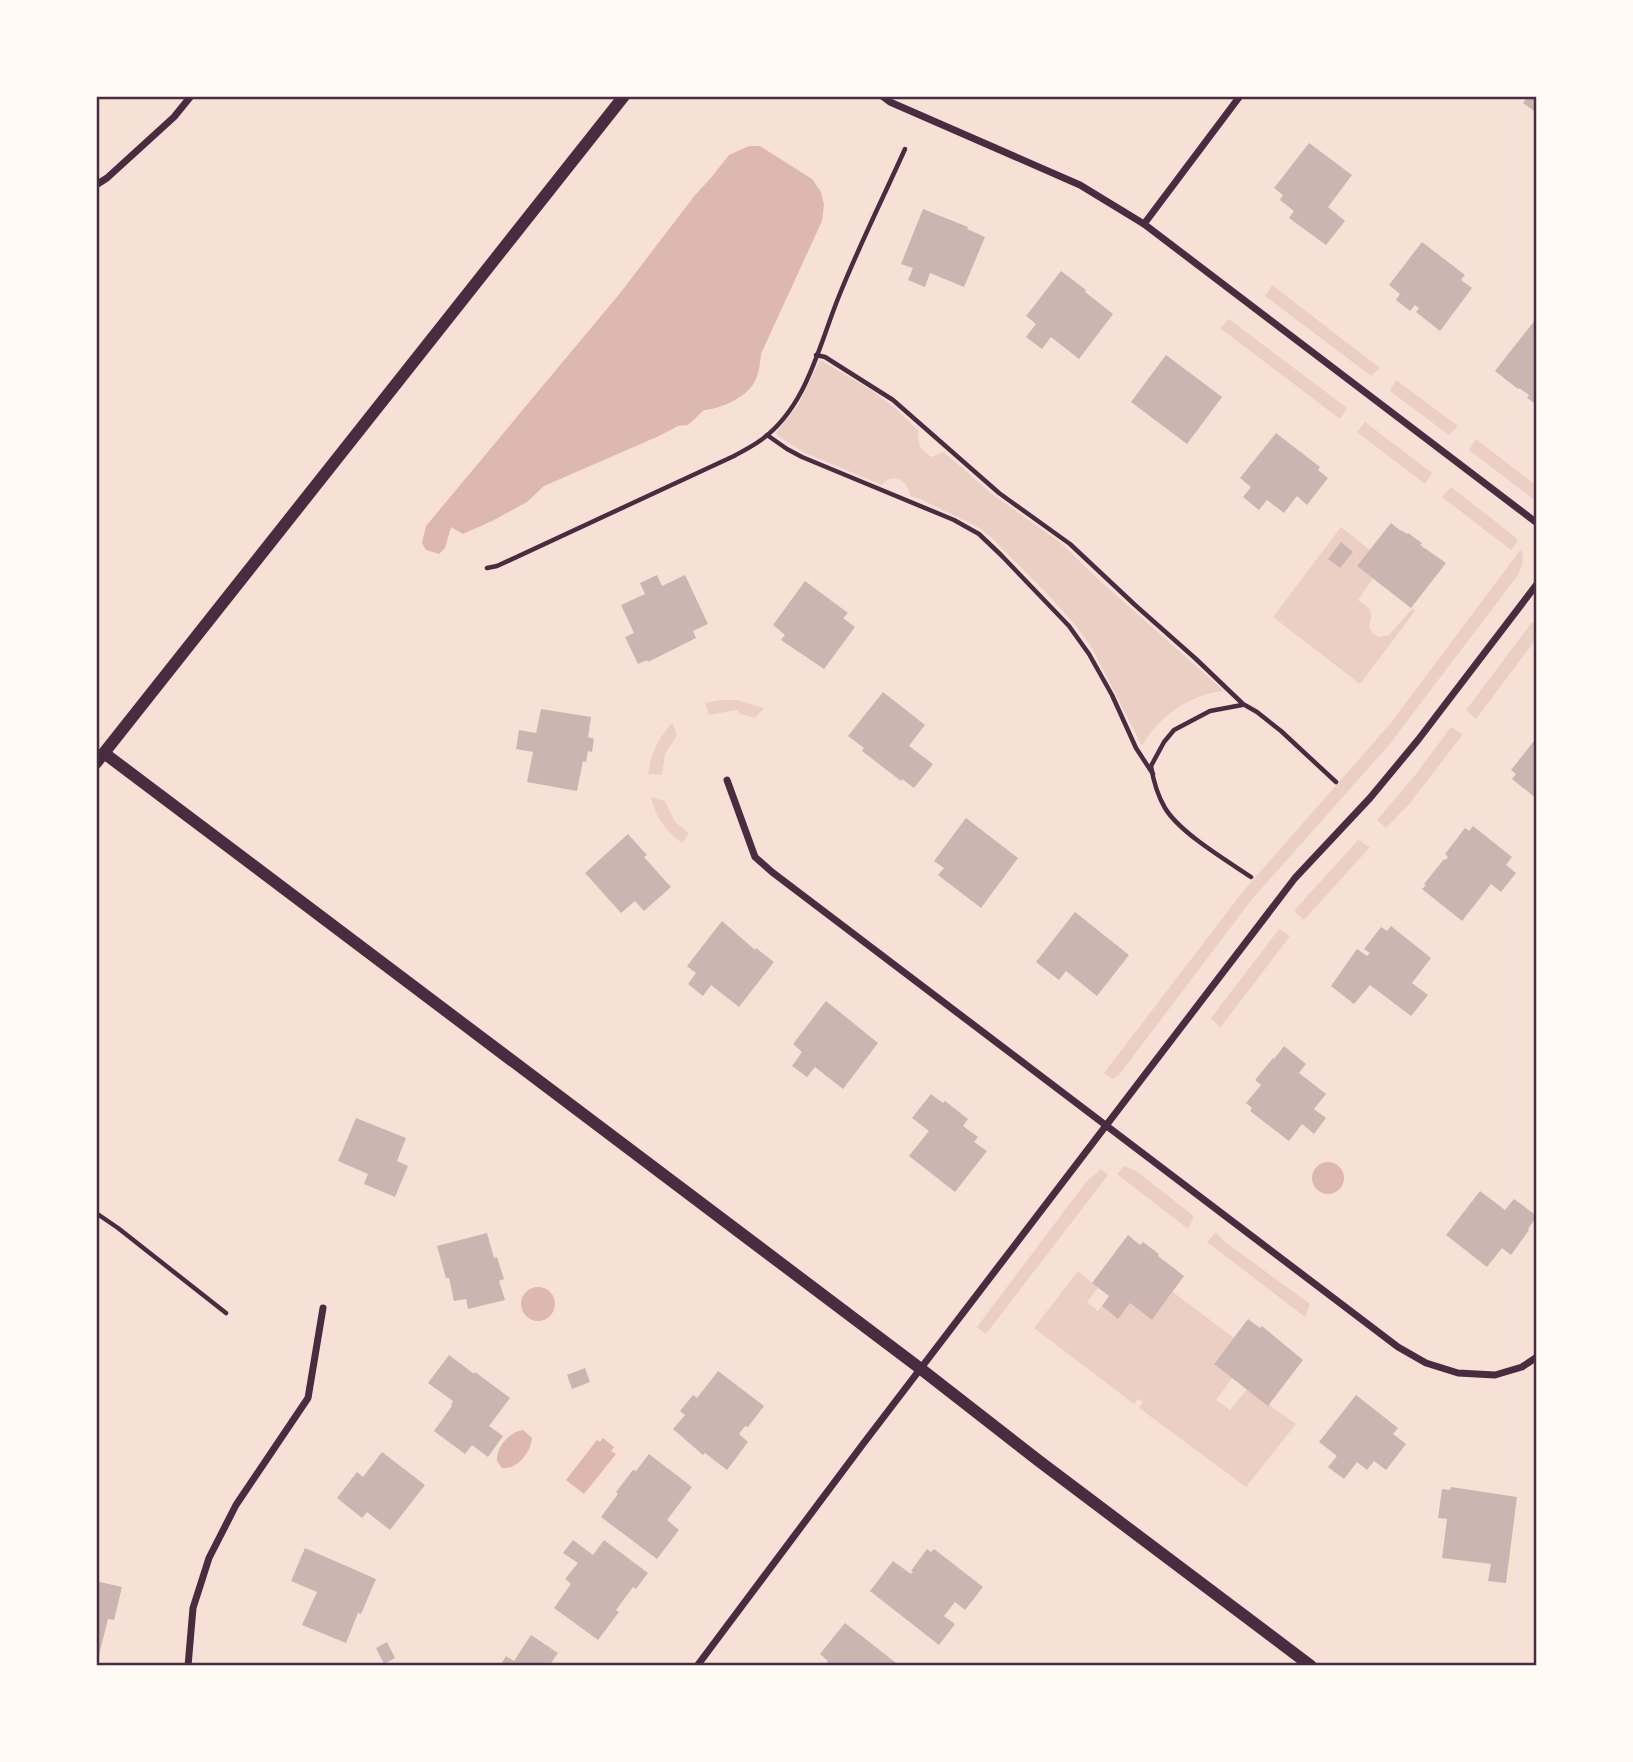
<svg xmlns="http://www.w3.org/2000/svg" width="1633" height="1762" viewBox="0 0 1633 1762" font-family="Cabin,sans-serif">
	<rect width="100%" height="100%" fill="#f7e1d7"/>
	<g fill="#ebcfc5">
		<path d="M1272 285 1380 368 1371 376 1265 296Z"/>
		<path d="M1229 319 1347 408 1340 419 1220 328Z"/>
		<path d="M820 360 871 390 894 407 919 431C916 444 921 451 932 457L944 452 992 494 1061 543 1098 579 1224 691C1190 694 1158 717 1142 746L1092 648 1075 625 1052 599 993 539 978 527 920 499 910 496C909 480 892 472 882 485L805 453 779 437 776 433 798 405Z"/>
		<path d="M1396 380 1458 426 1449 435 1390 391Z"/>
		<path d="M1365 422 1432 473 1425 484 1357 432Z"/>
		<path d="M1476 439 1537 486V502L1469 450Z"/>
		<path d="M1451 487 1514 536 1518 541 1511 550 1442 497Z"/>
		<path d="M1341 527 1370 550 1357 566 1373 578 1358 600C1370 608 1374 611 1369 627L1373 634 1380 637 1389 635 1412 609 1415 611 1360 684 1273 617Z"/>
		<path d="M1521 549C1525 558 1522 566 1518 575L1389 745 1253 898 1119 1075 1112 1079 1104 1073 1244 890 1390 724Z"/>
		<path d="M1532 622 1537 625V638L1476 719 1466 710Z"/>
		<path d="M721 700H737L764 708 755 718 740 714 737 710 709 715 705 703Z"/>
		<path d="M672 723 677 735 665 754 662 775 648 774C651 754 658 738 672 723Z"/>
		<path d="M1451 727 1463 734 1410 803 1386 828 1377 820 1416 774Z"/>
		<path d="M651 797 665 801 675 822 689 833 682 843C666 831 655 817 651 797Z"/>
		<path d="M1358 840 1370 847 1304 920 1294 911Z"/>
		<path d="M1279 929 1290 936 1220 1028 1211 1018Z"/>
		<path d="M1124 1166 1136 1171 1194 1216 1188 1229 1117 1174Z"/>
		<path d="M1101 1169 1108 1175 986 1334 977 1327 1086 1182C1091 1177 1096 1174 1101 1169Z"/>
		<path d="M1216 1232 1224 1241 1310 1304 1305 1317 1207 1242Z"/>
		<path d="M1078 1271 1098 1288 1087 1302 1098 1311 1102 1306 1118 1318 1130 1303 1152 1319 1173 1292 1234 1338 1214 1363 1233 1377 1216 1400 1230 1410 1247 1389 1296 1424 1246 1487 1139 1408 1143 1402 1138 1399 1134 1404 1034 1328Z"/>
	</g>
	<g fill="#dcb8b0">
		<path d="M749 146H760L812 179 821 192 824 205 822 221 761 354C760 364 759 374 754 383 745 398 720 409 704 410L688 425 678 426 659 436 544 486 527 502 492 521 463 534 451 527 445 548 439 554 426 550 422 543 426 526 621 292 695 195 710 179 729 155Z"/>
		<circle cx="1328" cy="1178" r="16"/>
		<circle cx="538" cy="1304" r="17"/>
		<path d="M523 1430 532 1438C531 1452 517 1470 502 1468L497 1461C496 1447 509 1432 523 1430Z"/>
		<path d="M603 1438 614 1447 611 1451 616 1454 584 1494 566 1480 597 1440 600 1442Z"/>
	</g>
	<g fill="#ccb4b1">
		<path d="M1528 96H1537V113L1523 103Z"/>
		<path d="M1309 143 1352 175 1328 207 1345 221 1326 245 1289 218 1294 211 1280 200 1283 195 1274 188Z"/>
		<path d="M923 209 968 227 967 229 985 237 964 287 930 273 925 287 908 280 913 268 901 264Z"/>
		<path d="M1422 242 1465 275 1461 280 1472 288 1440 331 1416 312 1419 308 1415 305 1410 311 1396 300 1400 294 1389 285Z"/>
		<path d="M1061 271 1086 290 1085 292 1113 314 1079 359 1051 337 1042 349 1026 337 1036 324 1026 316Z"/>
		<path d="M1535 320 1537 321V405L1527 398 1529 395 1519 388 1518 389 1495 371Z"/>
		<path d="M1166 355 1222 397 1187 444 1131 402Z"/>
		<path d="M1276 433 1320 467 1318 470 1328 478 1307 505 1297 496 1284 513 1267 500 1259 510 1243 497 1251 487 1240 478Z"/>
		<path d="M1391 523 1401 531V530L1407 534 1408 533 1422 543 1420 545 1446 563 1411 608 1357 566Z"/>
		<path d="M1341 542 1353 552 1340 568 1328 559Z"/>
		<path d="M657 575 662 586 685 575 708 624 693 631 696 638 648 662 647 660 638 664 625 637 634 633 621 605 645 594 640 583Z"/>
		<path d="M805 581 848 613 843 618 855 627 824 669 781 640 785 635 773 625Z"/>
		<path d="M883 692 925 725 909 746 933 764 914 788 902 779 901 781 862 751 864 748 848 736Z"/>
		<path d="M541 709 591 717 588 737 594 739 592 752 588 751 586 762 583 761 577 791 527 782 533 752 516 749 519 730 536 733Z"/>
		<path d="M1537 737V799L1512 779 1516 774 1511 770Z"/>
		<path d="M966 818 1018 858 981 908 938 875 944 868 934 861Z"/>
		<path d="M1473 826 1512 857 1506 865 1516 873 1501 892 1491 884 1462 921 1422 889 1426 885 1424 884 1444 859 1445 860 1448 857 1445 854 1465 828 1469 831Z"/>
		<path d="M628 834 647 855 644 857 671 887 644 911 635 901 621 913 585 873Z"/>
		<path d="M1075 912 1129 955 1097 996 1066 971 1059 980 1036 962Z"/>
		<path d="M722 921 755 950 756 948 774 962 739 1007 711 985 703 996 688 984 696 973 687 966Z"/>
		<path d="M1391 926 1431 958 1412 983 1428 995 1411 1016 1370 985 1354 1004 1331 986 1357 949 1367 956 1370 953 1364 949 1381 927 1387 931Z"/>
		<path d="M826 1001 878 1043 843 1089 815 1067 807 1077 792 1066 802 1052 793 1044Z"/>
		<path d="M1284 1046 1306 1064 1299 1073 1326 1094 1314 1109 1326 1118 1314 1134 1302 1124 1289 1141 1250 1111 1252 1108 1246 1103 1261 1085 1255 1080 1273 1058 1274 1059Z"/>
		<path d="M931 1094 943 1103 945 1101 968 1119 963 1126 978 1137 974 1142 987 1151 955 1192 909 1156 929 1131 912 1118Z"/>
		<path d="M356 1118 406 1138 397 1161 408 1166 395 1197 364 1184 368 1174 338 1161Z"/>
		<path d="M1480 1191 1505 1210 1514 1199 1537 1216 1528 1229 1529 1230 1511 1255 1502 1248 1487 1267 1446 1235Z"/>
		<path d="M487 1233 494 1258 497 1257 504 1279 499 1281 505 1300 468 1309 466 1299 454 1301 449 1278H446L437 1246Z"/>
		<path d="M1128 1235 1140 1245 1143 1242 1159 1254 1158 1256 1184 1276 1152 1320 1130 1303 1118 1319 1102 1306 1109 1296 1092 1283Z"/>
		<path d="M1248 1319 1260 1328 1262 1326 1303 1360 1268 1406 1214 1364Z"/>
		<path d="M449 1355 474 1374 475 1372 510 1398 489 1426 503 1436 488 1457 472 1445 465 1454 434 1431 452 1406 451 1405 453 1401 428 1383Z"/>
		<path d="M585 1368 590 1382 572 1389 567 1375Z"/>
		<path d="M718 1371 764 1406 748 1427 745 1426 739 1434 748 1442 727 1470 705 1453 703 1455 673 1429 685 1415 680 1411 693 1395 697 1398Z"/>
		<path d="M1356 1395 1398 1428 1393 1434 1406 1444 1386 1470 1374 1461 1367 1470 1357 1462 1344 1479 1328 1467 1337 1456 1319 1442Z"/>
		<path d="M382 1452 425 1485 390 1530 367 1512 362 1518 337 1498 357 1472 363 1477Z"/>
		<path d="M649 1454 692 1487 667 1520 679 1530 657 1559 601 1517 618 1494 616 1492 633 1470 636 1471Z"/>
		<path d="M1451 1487 1517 1497 1506 1583 1488 1581 1491 1564 1442 1558 1447 1519 1438 1518 1442 1489 1450 1490Z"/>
		<path d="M573 1540 593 1555 604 1540 648 1573 636 1589 633 1587 616 1610 619 1612 598 1640 554 1608 571 1584 565 1579 578 1563 563 1553Z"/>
		<path d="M305 1548 376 1579 361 1614 358 1613 346 1643 302 1625 317 1592 291 1581Z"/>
		<path d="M927 1549 931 1552 934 1549 983 1587 965 1610 955 1602 944 1616 955 1624 939 1645 870 1591 893 1561 911 1574 913 1572 911 1571Z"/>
		<path d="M96 1581 122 1587 114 1620 108 1619 97 1663Z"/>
		<path d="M845 1623 900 1666H824L828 1661 820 1654Z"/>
		<path d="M531 1635 558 1653 549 1666H500L506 1656 514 1661Z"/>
		<path d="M387 1642 395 1658 384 1664 376 1648Z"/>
	</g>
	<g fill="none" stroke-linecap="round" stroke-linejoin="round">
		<g stroke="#4a2c40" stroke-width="4.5">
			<path d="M816 355 825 357 893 400 999 493 1070 544 1135 605 1196 659 1243 704 1257 712 1281 731 1336 782"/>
			<path d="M767 435 787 449 802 457 954 520 979 534 1001 555 1069 626 1089 654 1112 695 1136 748 1153 774"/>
			<path d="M487 568 497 566 734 456C743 451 753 446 761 440 807 407 819 345 839 296 859 246 883 198 905 149"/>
			<path d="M1242 705 1210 711 1174 730 1164 742 1151 766C1153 779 1158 796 1165 808 1180 833 1226 860 1251 877"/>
			<path d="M96 1213 118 1228 226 1313"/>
		</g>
		<g stroke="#4a2c40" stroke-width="7">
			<path d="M882 96 890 102 1080 185 1144 224 1537 523"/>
			<path d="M96 185 107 178 174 117 191 96"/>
			<path d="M1144 224 1240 96"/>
			<path d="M727 780 755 857 772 872 1398 1347 1426 1363 1458 1373 1495 1375 1522 1367 1537 1357"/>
			<path d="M188 1666 193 1608 209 1558 236 1505 308 1398 323 1308"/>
			<path d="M697 1666 863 1444 1295 878 1370 798 1418 740 1537 584"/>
		</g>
		<g stroke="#4a2c40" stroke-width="12">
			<path d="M104 753 921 1369 1039 1461 1311 1666"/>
			<path d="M96 763 624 96"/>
		</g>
	</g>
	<rect width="1633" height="1762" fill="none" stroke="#fffaf5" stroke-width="196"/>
	<rect x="98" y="98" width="1437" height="1566" fill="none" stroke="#4a2c40" stroke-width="2.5"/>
</svg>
